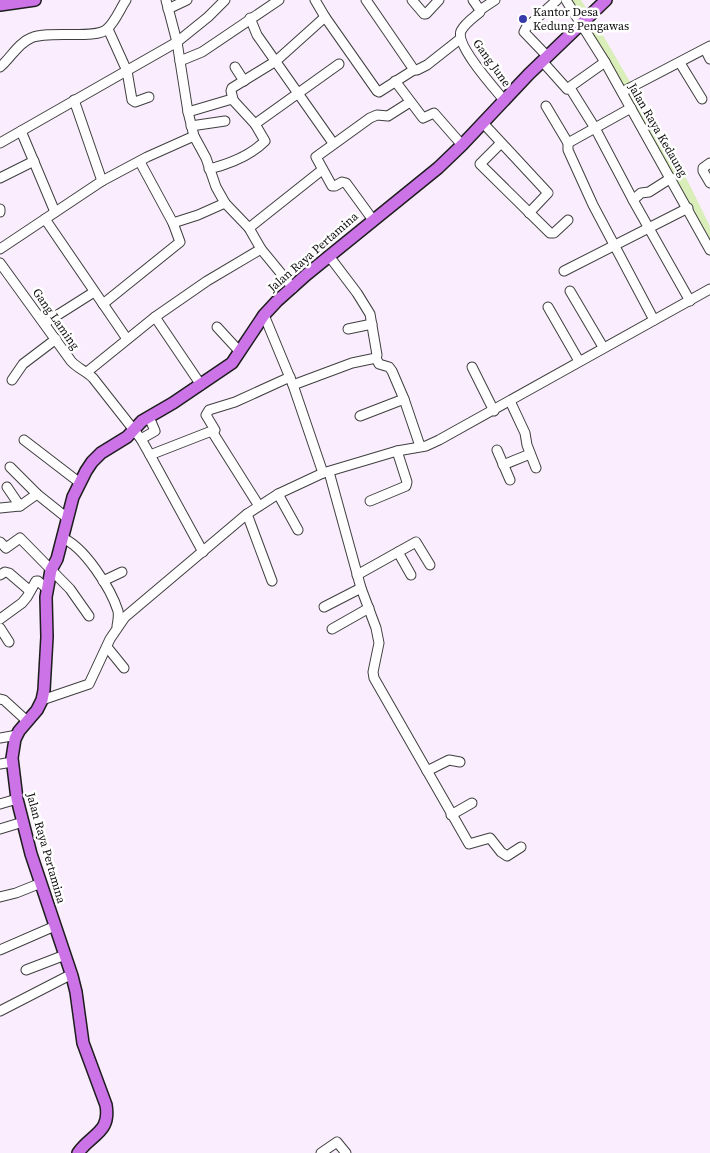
<svg xmlns="http://www.w3.org/2000/svg" width="710" height="1153" viewBox="0 0 710 1153" font-family="'Source Serif 4',serif">
	<rect width="100%" height="100%" fill="#faedfd"/>
	<g fill="none" stroke-linecap="round" stroke-linejoin="round">
		<path stroke="#d9eeb8" stroke-width="11" d="M574 0 586 17 684 186 710 239"/>
		<defs>
			<g id="minor">
				<path d="M166 0 177 42 188 112 194 136 206 158 216 187 225 203 249 228 261 249 293 288"/>
				<path d="M315 0 325 17"/>
				<path d="M412 0 424 14H426L439 0"/>
				<path d="M473 0 480 10"/>
				<path d="M495 0 480 10V12C473 18 465 23 461 31 455 45 495 89 504 100"/>
				<path d="M566 0 605 62 710 250"/>
				<path d="M168 9 187 0"/>
				<path d="M250 18 257 35 333 143"/>
				<path d="M108 29 127 71 132 100 135 102 149 97"/>
				<path d="M705 49 710 59"/>
				<path d="M547 56 524 32 526 28 557 0"/>
				<path d="M180 61 202 52 279 0"/>
				<path d="M542 61 567 89 605 62"/>
				<path d="M680 63 702 99"/>
				<path d="M0 67C10 59 18 43 31 38 49 30 96 40 107 29 115 22 120 9 126 0"/>
				<path d="M235 67 244 81"/>
				<path d="M414 70H417L427 65 460 39"/>
				<path d="M395 81 423 118 434 113 462 145"/>
				<path d="M570 88 595 128 633 200 690 301"/>
				<path d="M622 92 710 46"/>
				<path d="M233 99 231 91 232 88 276 61 325 17 377 91 379 92 412 71 414 70 410 64 366 0"/>
				<path d="M74 100 102 181"/>
				<path d="M546 106 568 143V150L593 205 654 320"/>
				<path d="M188 112 232 99 255 124 265 141C250 156 229 164 209 169"/>
				<path d="M483 123 548 193 529 213"/>
				<path d="M255 124 339 64"/>
				<path d="M191 126 225 121"/>
				<path d="M21 131 55 212"/>
				<path d="M0 143 177 42 208 17 225 0"/>
				<path d="M501 143 480 164 550 233H554L568 220"/>
				<path d="M568 143 631 108"/>
				<path d="M710 163 703 168V171L710 183"/>
				<path d="M0 178 34 161"/>
				<path d="M633 200 641 193 649 192 671 178"/>
				<path d="M0 209V212"/>
				<path d="M45 219 127 339"/>
				<path d="M373 220 346 183 342 182 335 186H332L316 157 370 118 377 115 388 116 410 102"/>
				<path d="M173 223 198 215 225 203"/>
				<path d="M249 228 322 170"/>
				<path d="M0 249 102 181 147 157 194 136"/>
				<path d="M329 256 357 293 370 314 377 355 376 358 379 364 389 367 392 371 404 399 420 446"/>
				<path d="M0 263 71 361C77 368 86 371 93 378L141 439 150 455 203 552"/>
				<path d="M564 271 688 208"/>
				<path d="M570 291 603 347"/>
				<path d="M103 304 180 242 173 223 140 162"/>
				<path d="M548 307 579 361"/>
				<path d="M264 315 293 385 323 473"/>
				<path d="M155 317 201 385"/>
				<path d="M45 323 94 292"/>
				<path d="M217 327 240 352"/>
				<path d="M348 329 372 324"/>
				<path d="M472 367 494 411"/>
				<path d="M87 372 155 317 207 281 261 249"/>
				<path d="M12 380 23 364 56 339"/>
				<path d="M293 385 352 363 376 358"/>
				<path d="M510 401 525 433 527 445 536 468"/>
				<path d="M360 416 404 399"/>
				<path d="M213 433 215 430 206 415 209 410 235 402 290 377"/>
				<path d="M141 439 155 431 149 417"/>
				<path d="M24 440 80 483"/>
				<path d="M497 450 510 480"/>
				<path d="M150 455 209 432 213 433 259 506"/>
				<path d="M503 465 530 454"/>
				<path d="M10 467 37 494 67 518"/>
				<path d="M329 472 361 588 376 628 379 643 373 672 374 678 469 844 490 838 501 852 507 856 521 847"/>
				<path d="M7 487 20 506"/>
				<path d="M278 494 298 530"/>
				<path d="M370 501 406 486 407 482 397 451"/>
				<path d="M0 508 20 506 37 494"/>
				<path d="M247 514 272 581"/>
				<path d="M62 538C84 546 111 589 118 611 119 616 118 621 117 626"/>
				<path d="M0 542 6 548 20 538 70 589 89 616"/>
				<path d="M398 552 411 575"/>
				<path d="M0 575 5 572 9 573 30 591"/>
				<path d="M357 575 416 542 430 565"/>
				<path d="M103 581 122 572"/>
				<path d="M324 607 361 588"/>
				<path d="M0 619 22 603 27 597 36 581H38L47 589"/>
				<path d="M0 628 9 642"/>
				<path d="M332 629 369 608"/>
				<path d="M107 647 124 668"/>
				<path d="M0 699 4 700 27 721"/>
				<path d="M42 700 89 684 110 639 125 617 247 514 278 494 323 473 397 451 426 446 439 440 710 289"/>
				<path d="M0 738 17 735"/>
				<path d="M0 764 12 762"/>
				<path d="M427 771 449 760 460 762"/>
				<path d="M0 804 17 799"/>
				<path d="M451 815 472 803"/>
				<path d="M0 829 23 822"/>
				<path d="M0 897 16 893 41 883"/>
				<path d="M0 950 55 926"/>
				<path d="M26 970 65 955"/>
				<path d="M0 1011 72 974"/>
				<path d="M321 1153 337 1142 346 1153"/>
			</g>
			<g id="major">
				<path d="M0 5 35 0"/>
				<path d="M78 1153C91 1134 111 1133 106 1105L83 1043 76 992 72 976 31 854 17 799 12 758 15 739 19 731 37 710 42 700 44 690 47 637 46 597 51 570 57 559 73 497 86 471 92 462 101 453 127 437 142 421 173 403 232 363 264 315 277 301 306 275 438 168 462 145 529 74 606 0"/>
			</g>
		</defs>
		<use href="#minor" stroke="#3f3f3f" stroke-width="11"/>
		<use href="#major" stroke="#1d1d1d" stroke-width="14"/>
		<use href="#minor" stroke="#fff" stroke-width="9"/>
		<use href="#major" stroke="#cb73e7" stroke-width="11"/>
	</g>
	<circle fill="#363ba9" stroke="#fff" stroke-width="2" cx="523" cy="19" r="5"/>
	<g text-anchor="middle" stroke-width="5" stroke-linejoin="round" paint-order="stroke">
		<g font-size="12" fill="#0c0c0c" stroke="#fff" text-anchor="start">
			<text x="533" y="16">Kantor Desa<tspan x="533" dy="14">Kedung Pengawas</tspan></text>
		</g>
		<g font-size="12" fill="#0c0c0c" stroke="#fff">
			<text transform="translate(492 63) rotate(54)" y="4">Gang June</text>
			<text transform="translate(658 130) rotate(60)" y="4">Jalan Raya Kedaung</text>
			<text transform="translate(313 252) rotate(-41)" y="4">Jalan Raya Pertamina</text>
			<text transform="translate(56 319) rotate(55)" y="4">Gang Laming</text>
			<text transform="translate(46 848) rotate(74)" y="4">Jalan Raya Pertamina</text>
		</g>
	</g>
</svg>
